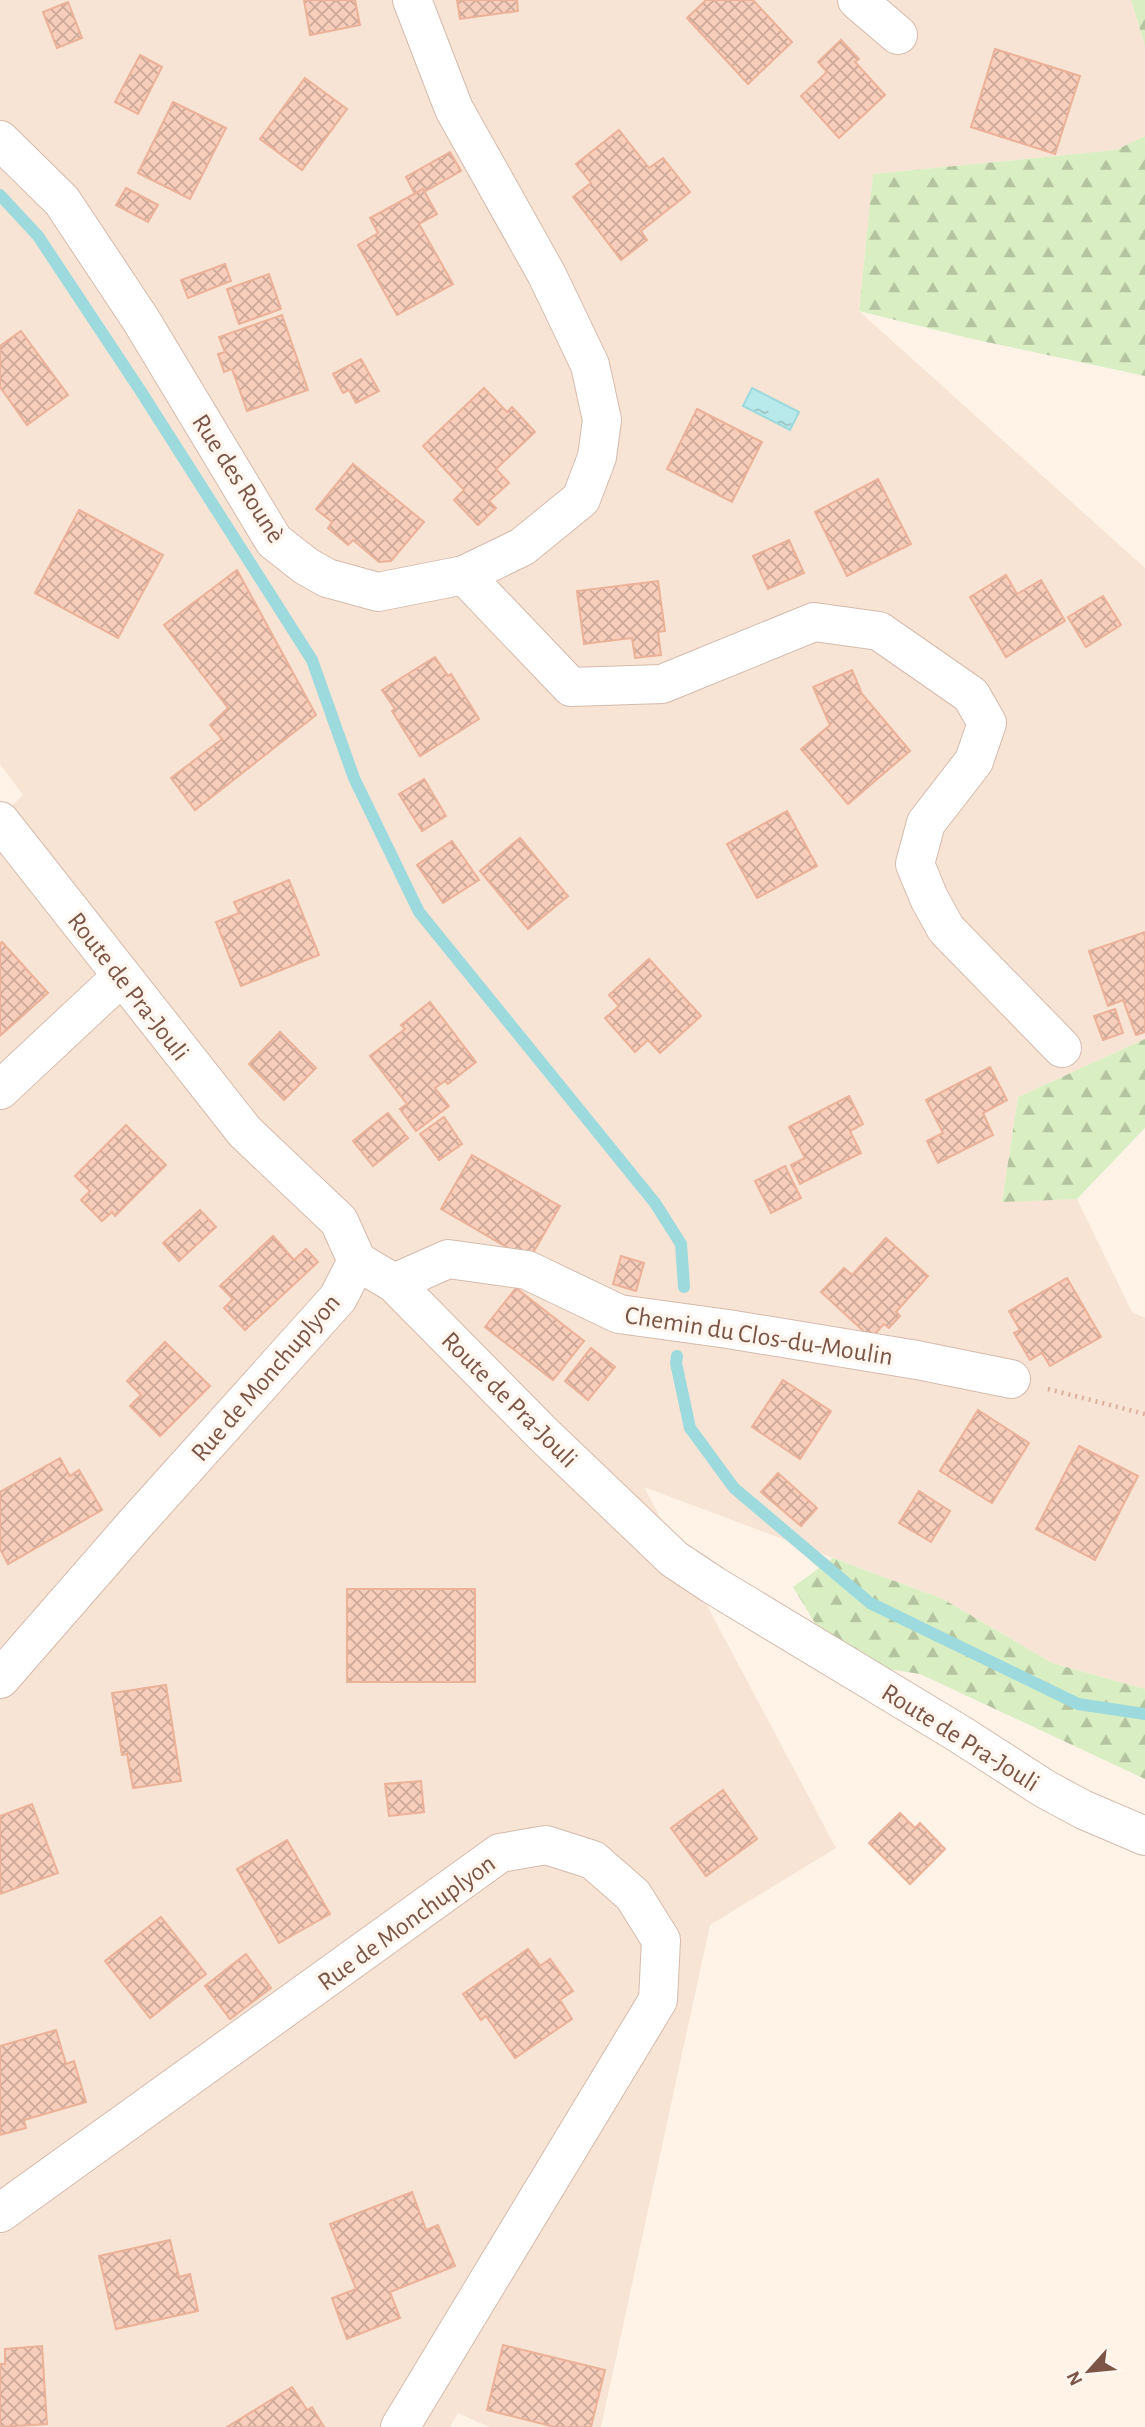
<svg xmlns="http://www.w3.org/2000/svg" width="1145" height="2427" viewBox="0 0 1145 2427" font-family="'Alegreya Sans',sans-serif">
	<defs>
		<pattern id="forest-firs" width="22" height="20" patternUnits="userSpaceOnUse" patternTransform="scale(1.75)"><rect width="22" height="20" fill="#d9efc3"/><path d="M5 1l3.5 6h-7zM16 11l3.5 6h-7z" fill="#b5c4a0"/></pattern>
		<pattern id="water-ripples" width="26" height="14" patternUnits="userSpaceOnUse" patternTransform="scale(1.75)"><rect width="26" height="14" fill="#b8e9eb"/><path d="M2 4q2-2 4 0t4 0M15 11q2-2 4 0t4 0" fill="none" stroke="#9bc0c0"/></pattern>
		<pattern id="building-cross-hatch" width="8" height="8" patternUnits="userSpaceOnUse" patternTransform="scale(1.75)"><rect width="8" height="8" fill="#f7cdbb"/><path d="M0 0l8 8M0 8l8-8" fill="none" stroke="#cda99a"/></pattern>
	</defs>
	<rect width="100%" height="100%" fill="#fff3e7"/>
	<path fill="#f7e4d4" d="M0 0H1131L1145 46V136L1116 150 873 174 859 311 1145 568V1039L1018 1097 1002 1201 1077 1199 1132 1312 1145 1318V1689L1052 1663 943 1599 644 1487 836 1848 710 1925 601 2427H489L458 2413 450 2427H0V817L23 795 0 764Z"/>
	<g fill="url(#forest-firs)">
		<path d="M1131 0H1145V46Z"/>
		<path d="M1145 136V376L968 338 859 311 873 174 1116 150Z"/>
		<path d="M1145 1039V1128L1077 1199 1002 1202 1018 1097Z"/>
		<path d="M833 1558 943 1599 1052 1663 1145 1689V1779L920 1674 838 1661 793 1587Z"/>
	</g>
	<path fill="url(#water-ripples)" stroke="#9ddade" stroke-width="2" d="M752 388 799 412 790 430 743 406Z"/>
	<g fill="none" stroke-linecap="round" stroke-linejoin="round">
		<g stroke="#9ddade" stroke-width="12">
			<path d="M0 195 38 236 140 390 312 660 354 778 419 912 655 1203 681 1244 684 1287"/>
			<path d="M677 1356 676 1363 690 1428 734 1488 870 1603 1078 1704 1145 1714"/>
		</g>
	</g>
	<g fill="url(#building-cross-hatch)" stroke="#ecb199" stroke-width="2">
		<path d="M304 0H355L360 25 310 35Z"/>
		<path d="M457 0H517L518 11 460 19Z"/>
		<path d="M706 0H753L792 42 748 84 687 18Z"/>
		<path d="M68 2 82 38 57 48 43 12Z"/>
		<path d="M841 40 859 59 855 62 885 95 839 138 801 96 827 72 818 62Z"/>
		<path d="M995 49 1080 76 1055 154 971 127Z"/>
		<path d="M140 55 162 67 138 114 115 102Z"/>
		<path d="M305 78 347 109 302 170 260 139Z"/>
		<path d="M173 102 226 128 190 199 138 173Z"/>
		<path d="M619 130 649 168 663 158 690 192 641 231 647 240 621 260 573 197 591 183 576 164Z"/>
		<path d="M450 152 461 171 424 192 423 189 415 194 406 177Z"/>
		<path d="M126 188 158 205 148 222 116 205Z"/>
		<path d="M423 189 437 214 419 224 453 284 397 315 358 245 378 233 370 218Z"/>
		<path d="M225 264 231 281 188 298 181 280Z"/>
		<path d="M269 274 281 309 239 324 227 289Z"/>
		<path d="M282 315 308 390 247 411 232 369 224 372 218 354 225 352 219 337Z"/>
		<path d="M21 331 68 395 27 425 0 387V346Z"/>
		<path d="M361 359 379 391 356 403 349 390 343 393 333 374Z"/>
		<path d="M484 388 507 412 512 407 535 432 496 469 509 483 489 501 496 508 478 525 454 500 464 490 423 446Z"/>
		<path d="M697 409 762 442 732 502 667 469Z"/>
		<path d="M353 464 424 522 391 561 379 562 353 540 348 545 328 528 332 522 316 509Z"/>
		<path d="M878 479 911 544 847 576 815 512Z"/>
		<path d="M79 510 163 555 118 638 35 593Z"/>
		<path d="M789 540 804 573 768 589 753 556Z"/>
		<path d="M237 570 316 715 195 810 171 778 222 739 210 725 228 708 164 625Z"/>
		<path d="M1006 575 1017 594 1041 580 1065 621 1006 657 970 597Z"/>
		<path d="M658 581 665 631 658 632 661 655 635 658 632 638 584 644 577 591Z"/>
		<path d="M1103 596 1121 625 1086 647 1068 617Z"/>
		<path d="M435 657 448 676 451 674 479 719 420 756 392 711 395 709 382 690Z"/>
		<path d="M852 670 862 694 910 751 848 804 801 749 830 725 813 687Z"/>
		<path d="M424 779 446 816 422 831 399 794Z"/>
		<path d="M787 811 817 866 757 898 727 844Z"/>
		<path d="M520 838 568 896 528 929 480 871Z"/>
		<path d="M452 841 479 880 443 903 417 865Z"/>
		<path d="M289 880 319 955 241 986 216 922 239 913 234 902Z"/>
		<path d="M1145 932V1032L1136 1035 1123 1000 1108 1006 1089 951Z"/>
		<path d="M2 942 48 993 0 1036V944Z"/>
		<path d="M649 959 701 1016 660 1053 648 1040 635 1052 605 1018 619 1006 609 995Z"/>
		<path d="M430 1002 476 1062 448 1084 445 1081 435 1088 449 1106 416 1131 400 1109 407 1104 370 1056 405 1029 401 1025Z"/>
		<path d="M1115 1009 1123 1033 1103 1040 1094 1016Z"/>
		<path d="M280 1032 316 1068 284 1100 249 1064Z"/>
		<path d="M990 1067 1007 1100 983 1113 993 1135 938 1163 927 1141 943 1133 926 1100Z"/>
		<path d="M849 1096 863 1124 850 1131 861 1153 800 1184 791 1165 805 1158 789 1127Z"/>
		<path d="M388 1113 408 1138 373 1166 353 1141Z"/>
		<path d="M444 1117 462 1144 439 1160 420 1134Z"/>
		<path d="M126 1125 166 1165 115 1216 112 1212 102 1221 81 1200 90 1191 75 1176Z"/>
		<path d="M472 1155 560 1206 529 1260 441 1209Z"/>
		<path d="M785 1166 801 1198 771 1213 755 1181Z"/>
		<path d="M200 1210 216 1227 179 1261 163 1243Z"/>
		<path d="M273 1236 294 1260 306 1249 318 1262 245 1330 224 1308 233 1299 220 1286Z"/>
		<path d="M886 1238 928 1276 896 1312 900 1316 889 1328 884 1324 871 1338 821 1292 844 1268 852 1275Z"/>
		<path d="M621 1256 644 1263 636 1291 613 1284Z"/>
		<path d="M1067 1278 1101 1337 1050 1366 1042 1353 1030 1360 1014 1333 1020 1330 1009 1311Z"/>
		<path d="M516 1288 584 1341 553 1380 485 1327Z"/>
		<path d="M165 1342 210 1386 160 1436 130 1406 141 1395 127 1381Z"/>
		<path d="M591 1348 615 1367 588 1400 565 1381Z"/>
		<path d="M783 1380 831 1411 800 1459 752 1427Z"/>
		<path d="M978 1410 1029 1443 992 1503 940 1471Z"/>
		<path d="M1079 1446 1138 1476 1095 1560 1036 1529Z"/>
		<path d="M60 1458 70 1476 79 1470 102 1510 8 1564 0 1549V1492Z"/>
		<path d="M778 1473 817 1508 801 1526 761 1492Z"/>
		<path d="M919 1491 950 1511 931 1542 899 1523Z"/>
		<rect x="347" y="1589" width="128" height="93"/>
		<path d="M166 1685 181 1781 133 1788 127 1754 122 1755 112 1693Z"/>
		<path d="M421 1781 424 1812 389 1816 385 1784Z"/>
		<path d="M723 1790 757 1839 706 1876 671 1828Z"/>
		<path d="M32 1804 58 1873 0 1894V1816Z"/>
		<path d="M900 1813 915 1828 920 1823 945 1849 910 1884 869 1843Z"/>
		<path d="M287 1840 330 1914 279 1943 237 1869Z"/>
		<path d="M161 1917 206 1974 150 2018 105 1961Z"/>
		<path d="M528 1949 540 1966 550 1959 573 1991 560 2000 572 2019 515 2058 486 2016 481 2020 463 1994Z"/>
		<path d="M246 1954 271 1988 230 2019 205 1986Z"/>
		<path d="M56 2030 66 2064 74 2061 86 2102 24 2120 26 2128 0 2135V2046Z"/>
		<path d="M412 2192 426 2230 438 2225 455 2266 390 2292 400 2318 347 2339 332 2298 356 2289 330 2224Z"/>
		<path d="M170 2240 179 2277 190 2274 198 2311 116 2329 99 2256Z"/>
		<path d="M503 2345 605 2370 591 2427H555L487 2410Z"/>
		<path d="M42 2346 47 2424 0 2427V2364H5V2349Z"/>
		<path d="M292 2387 307 2410 312 2407 324 2427H227Z"/>
	</g>
	<g fill="none" stroke-linecap="round" stroke-linejoin="round">
		<defs>
			<g id="street">
				<path d="M857 0 898 35"/>
				<path d="M0 140 62 201 141 320 274 541 306 566 327 578 378 592 464 575 522 547 581 499 597 457 602 420 590 365 547 275 454 109 412 0"/>
				<path d="M464 575 571 687 662 684 814 622 879 631 971 695 987 723 974 761 926 823 915 864 929 898 946 929 1062 1048"/>
				<path d="M0 821 245 1132 339 1221 357 1261 394 1283 543 1434 674 1559 713 1585 958 1733 1045 1789 1084 1810 1145 1836"/>
				<path d="M0 1090 121 977"/>
				<path d="M394 1283 448 1259 527 1270 619 1314 728 1329 917 1360 1011 1379"/>
				<path d="M0 1679 136 1523 338 1298 357 1261"/>
				<path d="M0 2213 500 1853 546 1845 593 1860 633 1895 661 1940 658 2000 400 2427"/>
			</g>
		</defs>
		<use href="#street" stroke="#d5bbad" stroke-width="40"/>
		<path stroke="#ddb09d" stroke-width="4.5" stroke-dasharray="2 5" stroke-linecap="butt" d="M1048 1389 1145 1414"/>
		<use href="#street" stroke="#fff" stroke-width="38"/>
	</g>
	<g text-anchor="middle" stroke-width="7" stroke-linejoin="round" paint-order="stroke">
		<g font-size="26" fill="#7c5547" stroke="#fff7ef">
			<text transform="translate(239 478) rotate(57)" y="9">Rue des Rounè</text>
			<text transform="translate(129 986) rotate(52)" y="9">Route de Pra-Jouli</text>
			<text transform="translate(759 1335) rotate(9)" y="9">Chemin du Clos-du-Moulin</text>
			<text transform="translate(265 1377) rotate(-49)" y="9">Rue de Monchuplyon</text>
			<text transform="translate(510 1399) rotate(45)" y="9">Route de Pra-Jouli</text>
			<text transform="translate(961 1737) rotate(32)" y="9">Route de Pra-Jouli</text>
			<text transform="translate(406 1922) rotate(-36)" y="9">Rue de Monchuplyon</text>
		</g>
	</g>
	<g transform="translate(1089 2371) rotate(243)" stroke="#fff7ef" stroke-width="5" paint-order="stroke">
	<path d="M0-5L12 26L0 18L-12 26Z" fill="#7c5547"/>
	<text y="-10" font-size="19" font-weight="bold" text-anchor="middle" fill="#7c5547">N</text>
	</g>
</svg>
